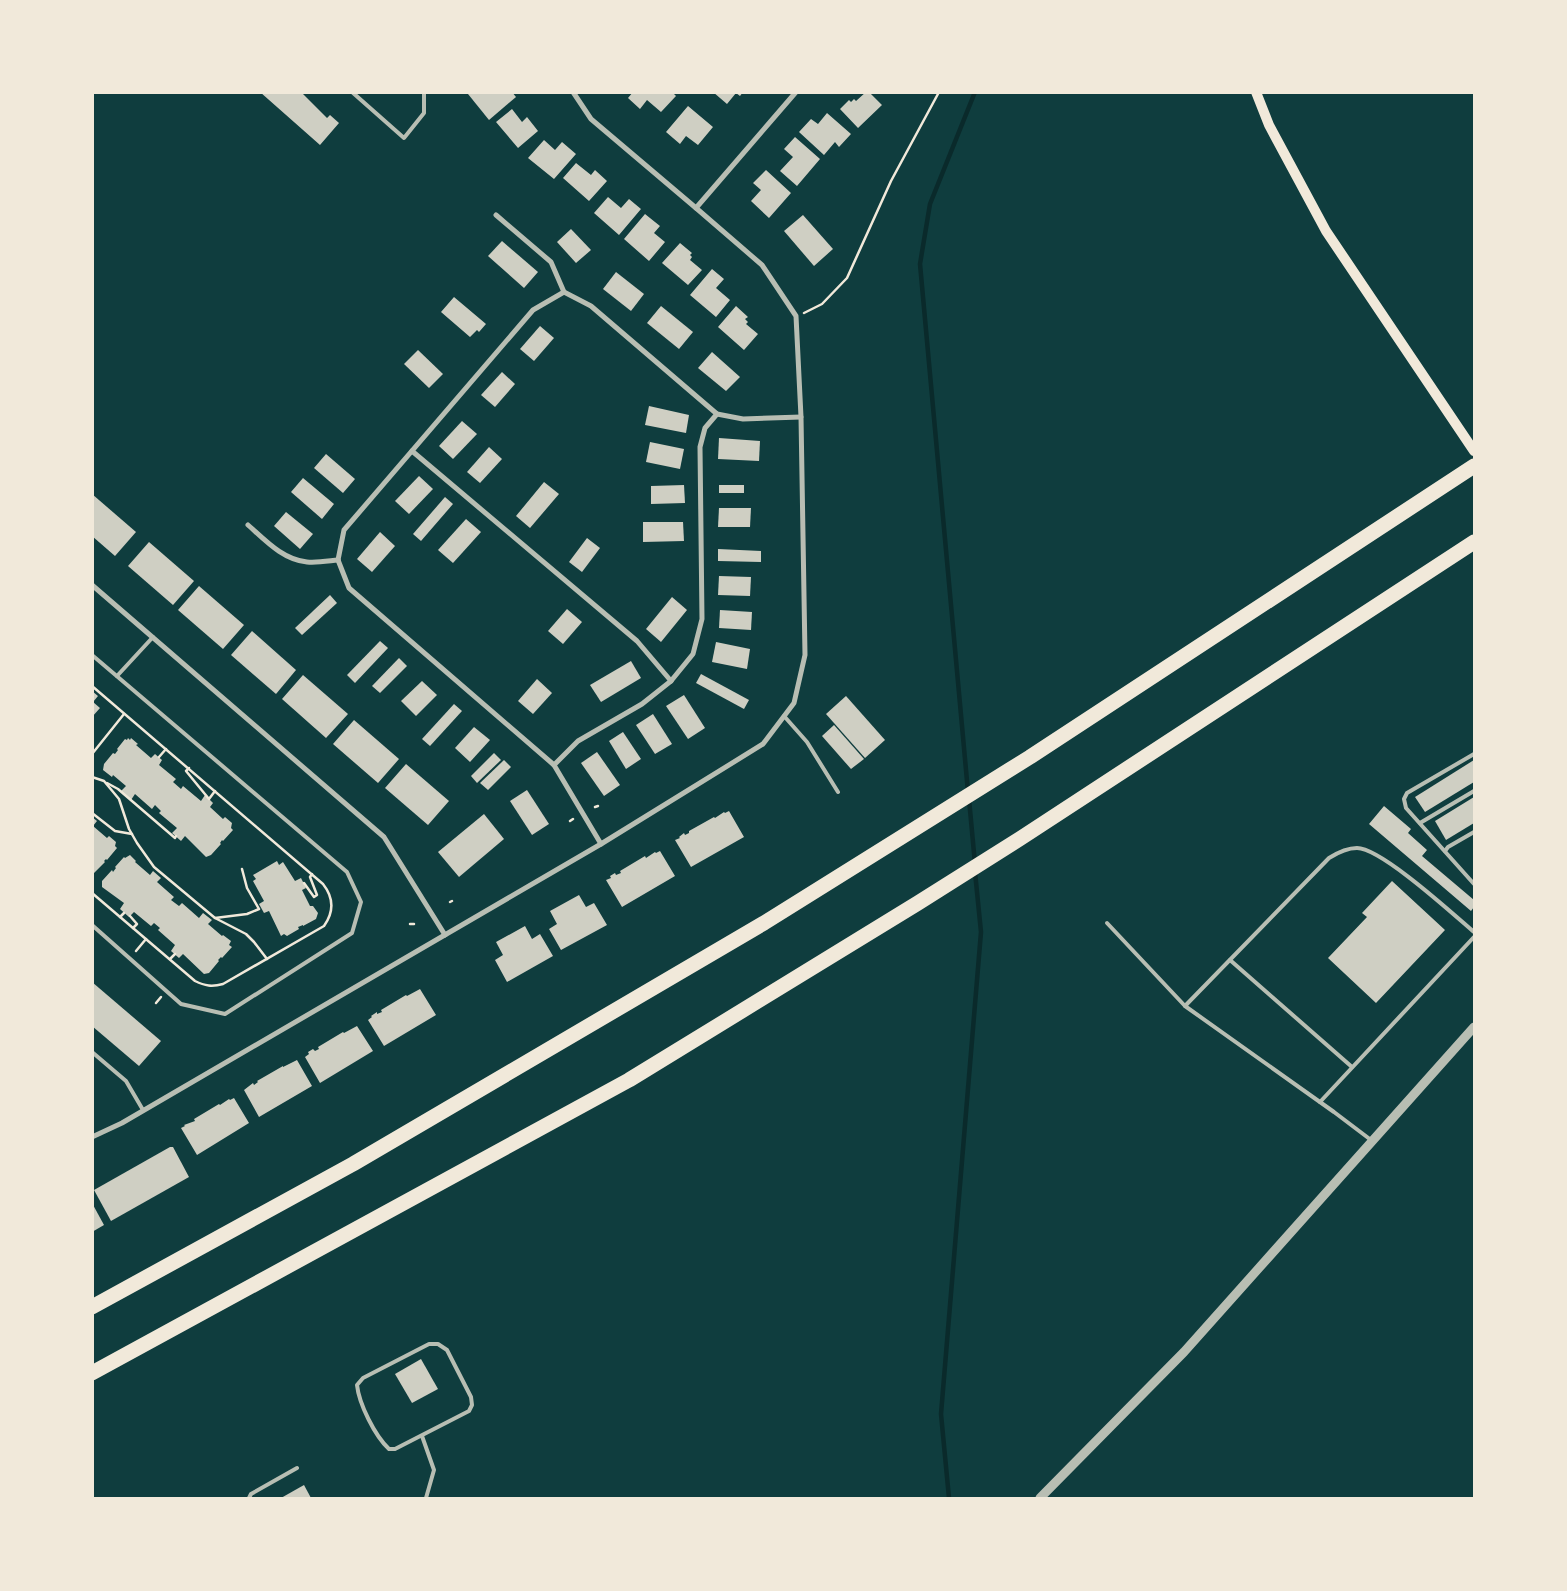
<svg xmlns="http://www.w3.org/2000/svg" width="1567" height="1591" viewBox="0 0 1567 1591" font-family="'Zilla Slab',serif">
	<rect width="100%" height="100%" fill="#0f3d3e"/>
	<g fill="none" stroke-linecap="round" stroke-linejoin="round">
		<g stroke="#0a2a2b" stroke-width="4.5">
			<path d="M968 792 920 264 930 204 975 92"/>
			<path d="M969 799 975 864"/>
			<path d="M949 1498 941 1414 981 932 975 872"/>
		</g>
	</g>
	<g fill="#cfcfc3">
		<path d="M260 92H301L327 118 330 115 339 123 320 145Z"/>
		<path d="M470 92H512L516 97 489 120 468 94Z"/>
		<path d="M633 92H672L676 96 661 112 647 100 640 109 628 98Z"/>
		<path d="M713 92H743L740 96 736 93 727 104Z"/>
		<path d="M866 92H869L882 105 858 128 840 109 849 100 851 102 854 99 856 101Z"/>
		<path d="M688 106 713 127 698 145 686 136 680 144 666 132Z"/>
		<path d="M512 109 522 122 527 117 538 131 518 148 496 122Z"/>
		<path d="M827 113 851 134 839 147 835 142 824 155 799 132 811 119 818 124Z"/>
		<path d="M795 137 820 159 797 186 780 171 793 157 784 149Z"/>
		<path d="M544 140 555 150 562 142 576 154 554 179 528 158Z"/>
		<path d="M576 163 591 175 595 170 607 181 589 201 563 178Z"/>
		<path d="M766 170 791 193 769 218 751 201 761 190 753 183Z"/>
		<path d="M608 197 621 208 629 199 641 209 619 235 594 213Z"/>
		<path d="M645 214 660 226 654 233 665 242 649 261 624 239Z"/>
		<path d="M803 215 833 249 814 266 784 231Z"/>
		<path d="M571 229 591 250 576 263 557 242Z"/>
		<path d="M502 241 538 272 524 288 488 256Z"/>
		<path d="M680 243 692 253 690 255 692 257 690 260 702 270 688 285 662 263Z"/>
		<path d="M712 269 724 279 716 288 730 300 716 317 690 295Z"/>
		<path d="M616 272 644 294 631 311 603 289Z"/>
		<path d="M454 297 486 324 479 332 477 330 470 337 441 312Z"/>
		<path d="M661 306 693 332 679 349 647 323Z"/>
		<path d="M736 306 748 317 745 319 748 322 746 324 758 334 744 350 718 327Z"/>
		<path d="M540 326 554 338 534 361 520 349Z"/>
		<path d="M418 350 443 374 429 388 404 364Z"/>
		<path d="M712 352 740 377 726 391 698 368Z"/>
		<path d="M502 372 515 384 495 407 481 395Z"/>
		<path d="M649 406 689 415 686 433 645 425Z"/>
		<path d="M462 421 477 434 453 459 439 446Z"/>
		<path d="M719 438 760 441 759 461 718 459Z"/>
		<path d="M650 442 684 449 680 469 646 462Z"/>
		<path d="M489 447 502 459 480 483 467 472Z"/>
		<path d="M326 454 355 479 343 493 314 468Z"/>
		<path d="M419 476 433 489 409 514 395 501Z"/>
		<path d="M303 478 334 504 322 519 291 492Z"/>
		<path d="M544 482 559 494 530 528 516 516Z"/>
		<path d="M684 485 685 503 651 504V486Z"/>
		<rect x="719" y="485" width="25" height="8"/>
		<path d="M92 494 136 532 115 556 92 536Z"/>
		<path d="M445 497 453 504 421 541 413 534Z"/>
		<path d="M719 508H751L750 527H718Z"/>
		<path d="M286 512 313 534 300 549 274 526Z"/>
		<path d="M466 519 481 532 453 563 438 550Z"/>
		<path d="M643 522H683L684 541 643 542Z"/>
		<path d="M380 532 395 546 372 572 357 559Z"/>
		<path d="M587 538 600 548 582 572 569 562Z"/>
		<path d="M149 542 194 581 173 605 128 566Z"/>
		<path d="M718 549 761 551V562L718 561Z"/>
		<path d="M719 576 751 577 750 596 718 595Z"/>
		<path d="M199 586 244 625 223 649 178 610Z"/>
		<path d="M330 595 337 603 302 635 295 628Z"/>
		<path d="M672 597 687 610 661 642 646 629Z"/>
		<path d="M567 609 582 622 563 644 548 631Z"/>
		<path d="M720 610 752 612 751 630 719 628Z"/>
		<path d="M252 631 296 670 276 694 231 655Z"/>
		<path d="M380 641 388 648 355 683 347 675Z"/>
		<path d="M716 642 750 649 747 669 712 662Z"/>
		<path d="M399 658 407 666 380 693 372 686Z"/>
		<path d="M631 661 641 678 601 702 590 685Z"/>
		<path d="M701 674 749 700 744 709 696 683Z"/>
		<path d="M303 675 348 714 326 738 282 699Z"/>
		<path d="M537 679 552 693 533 714 518 701Z"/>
		<path d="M422 681 437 695 416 716 401 701Z"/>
		<path d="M92 691 98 696 93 702 100 708 92 717Z"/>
		<path d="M684 695 705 728 688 739 666 706Z"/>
		<path d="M846 696 885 740 865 758 826 714Z"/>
		<path d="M454 704 462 711 430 746 422 739Z"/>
		<path d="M653 714 672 744 655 754 636 725Z"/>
		<path d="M354 720 399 759 378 783 333 744Z"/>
		<path d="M834 725 864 759 851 769 822 736Z"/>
		<path d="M474 727 490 740 470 762 455 748Z"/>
		<path d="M623 732 641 759 626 769 609 741Z"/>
		<path d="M128 738 130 740 131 738 138 744 136 745 151 758 155 754 162 760 159 765 176 779 173 782 181 789 183 786 201 801 205 795 213 803 210 807 223 819 225 817 232 823 231 828 233 830 223 841 222 840 220 843 221 844 211 855 206 857 185 836 181 841 172 833 177 828 159 813 161 811 155 805 152 809 135 794 131 800 121 791 126 786 113 775 112 777 103 770 104 764 113 753 115 754 118 750 117 749 125 739 127 740Z"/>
		<path d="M597 752 620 785 604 796 581 763Z"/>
		<path d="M494 753 501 760 477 783 471 776Z"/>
		<path d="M504 760 511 767 488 790 480 783Z"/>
		<path d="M1474 760V782L1425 812 1415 797Z"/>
		<path d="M406 764 449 801 428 825 385 788Z"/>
		<path d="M527 790 549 824 532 835 510 801Z"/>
		<path d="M1474 797V823L1446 840 1435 821Z"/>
		<path d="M1384 806 1411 829 1408 833 1427 850 1422 856 1474 900V907L1471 911 1369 824Z"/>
		<path d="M729 811 744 837 691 867 675 840 680 838 679 837 684 833 685 835 689 833V831L714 817 715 818 724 812 725 813Z"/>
		<path d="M484 814 504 839 459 877 438 852Z"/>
		<path d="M92 817 97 821 93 826 107 838 109 836 116 842 115 846 117 848 107 860 106 859 104 861 105 862 92 875Z"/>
		<path d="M660 851 675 876 622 907 606 880 611 878 610 876 615 873 616 875 621 873 620 871 645 856 646 858 655 852 656 853Z"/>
		<path d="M130 855 136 861 135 862 150 875 153 871 161 878 157 882 174 897 171 900 179 906 182 903 199 918 203 913 212 920 208 924 222 936 223 935 231 941 229 945 232 947 222 958 221 957 218 960 219 961 209 973 204 974 183 954 179 958 171 951 175 945 158 930 160 928 154 923 151 926 134 912 129 917 120 909 124 903 102 887V881L112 870 113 872 116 868 115 867 124 857 125 858Z"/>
		<path d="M277 861 279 865 283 862 295 881 301 878 306 888 302 890 310 906H313L318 913 316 919 303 926V925L298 927 299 929 287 936 284 934 281 936 269 911 264 913 259 904 264 901 253 881 256 879 253 875Z"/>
		<path d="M1392 881 1445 930 1376 1003 1328 958 1367 917 1362 913Z"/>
		<path d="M579 895 586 907 594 903 607 925 561 950 549 929 557 924 550 911Z"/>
		<path d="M525 926 532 939 540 934 553 956 507 982 495 960 503 955 496 942Z"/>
		<path d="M92 982 161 1041 139 1066 92 1026Z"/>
		<path d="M420 989 436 1015 384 1046 368 1020 372 1017 371 1016 377 1012V1014L382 1012 381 1010 406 995 407 996Z"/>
		<path d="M357 1026 373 1051 320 1083 305 1057 309 1054 308 1052 313 1049 315 1051 319 1049 318 1047 343 1032 344 1033Z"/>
		<path d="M297 1060 312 1086 259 1117 244 1090 253 1083 254 1085 258 1082 257 1081 283 1066V1067Z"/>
		<path d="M234 1098 249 1123 197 1155 181 1128 185 1126 184 1125 195 1121 194 1119 219 1104 220 1105 229 1099 230 1100Z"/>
		<path d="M170 1147H173L189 1177 111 1221 94 1190Z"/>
		<path d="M92 1203 104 1225 92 1232Z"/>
		<path d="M421 1359 438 1389 412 1403 395 1374Z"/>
		<path d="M304 1485 311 1498H281Z"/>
	</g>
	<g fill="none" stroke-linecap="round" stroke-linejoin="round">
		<g stroke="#f1e9da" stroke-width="2.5">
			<path d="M804 313 822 304 847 278 891 181 939 92"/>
			<path d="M92 686 323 884C334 898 334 912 324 926L223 984C212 987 205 986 195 981L92 893"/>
			<path d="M92 754 124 714"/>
			<path d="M159 757 166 749"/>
			<path d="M189 768 186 771 209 799 215 791"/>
			<path d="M92 777 104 781 119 799 129 829 137 843 154 867 215 918 246 934 254 942 267 959"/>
			<path d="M107 783 118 789 175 838 176 836"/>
			<path d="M595 807 598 806"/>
			<path d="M92 813 115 831 132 834"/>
			<path d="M570 821 573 819"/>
			<path d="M304 883 314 897 317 895 310 877 312 874"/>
			<path d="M450 902 452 901"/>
			<path d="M130 916 137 924 133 928"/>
			<path d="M120 917 124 913"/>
			<path d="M215 918 247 914 259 909 247 888 242 869"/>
			<path d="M410 924H414"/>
			<path d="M136 951 146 939"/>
			<path d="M170 959 175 954"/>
			<path d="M156 1003 161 997"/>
		</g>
		<g stroke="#b8beb3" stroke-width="4">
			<path d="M352 92 404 138 424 113V92"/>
			<path d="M92 655 347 872 361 902 352 933 225 1014 181 1004 92 925"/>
			<path d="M117 676 153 637"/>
			<path d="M784 716 807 742 838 792"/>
			<path d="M1474 754 1407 793 1404 799 1406 808 1474 884"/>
			<path d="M1420 823 1474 791"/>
			<path d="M1445 851 1448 847 1474 832"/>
			<path d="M1107 923 1185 1006"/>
			<path d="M1230 960 1352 1067"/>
			<path d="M92 1052 126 1081 143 1110"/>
			<path d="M1320 1102 1474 937"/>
			<path d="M1371 1140 1334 1112 1185 1006 1329 858C1337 853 1346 848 1357 848 1381 848 1453 914 1474 932"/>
			<path d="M429 1344H438L447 1350 471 1397 472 1405 469 1411 395 1449H389C375 1436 359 1404 357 1385L363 1378Z"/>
			<path d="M422 1436 434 1470 426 1498"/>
			<path d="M249 1498 251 1494 297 1468"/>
		</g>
		<g stroke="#b8beb3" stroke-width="5">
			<path d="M696 208 796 92"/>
			<path d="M496 215 551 262 564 292 591 306 717 414 743 419 801 417"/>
			<path d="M412 451 637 641 671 681"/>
			<path d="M248 525C265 540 283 560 307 562 317 563 328 561 338 560"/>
			<path d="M338 560 349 588 554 765 601 844"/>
			<path d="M338 560 344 530 533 310 564 292"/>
			<path d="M92 585 384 837 445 935"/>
			<path d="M554 765 578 741 642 704 671 681 693 654 702 619 700 447 705 428 717 414"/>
			<path d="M92 1137 122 1123 601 844 763 744 794 703 805 655 801 417 796 316 762 265 696 208 591 119 573 92"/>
		</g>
		<path stroke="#b8beb3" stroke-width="9" d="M1040 1498 1184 1352 1474 1027"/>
		<path stroke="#f1e9da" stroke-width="10" d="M1256 92 1269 125 1326 231 1474 451"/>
		<g stroke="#f1e9da" stroke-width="15">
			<path d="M92 1307 353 1164 764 923 1030 757 1474 466"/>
			<path d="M92 1373 629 1080 918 903 1021 838 1474 542"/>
		</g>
	</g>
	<rect width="1567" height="1591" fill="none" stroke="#f1e9da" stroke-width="188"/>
</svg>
